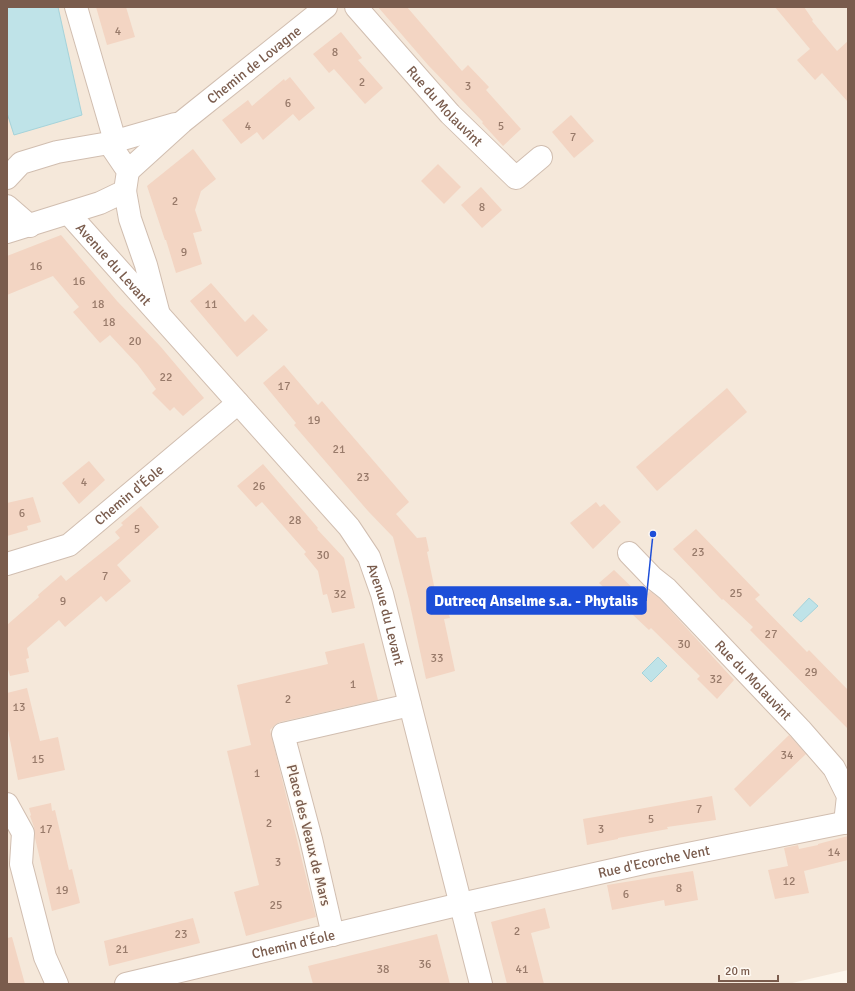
<svg xmlns="http://www.w3.org/2000/svg" width="855" height="991" viewBox="0 0 855 991" font-family="Signika,sans-serif">
	<rect width="100%" height="100%" fill="#fdf6ec"/>
	<path fill="#f5e8da" d="M7 7H848V970L788 984H7Z"/>
	<g fill="#bfe3e8" stroke="#a5d3da">
		<path d="M7 7H58L82 115 14 135 7 113Z"/>
		<path d="M809 598 818 606 801 622 793 615Z"/>
		<path d="M658 657 667 666 651 682 642 673Z"/>
	</g>
	<g fill="#f3d5c3">
		<path d="M96 7H126L135 37 107 45Z"/>
		<path d="M378 7H407L462 71 468 65 489 87 486 90 521 129 503 146 482 123 483 122 428 65Z"/>
		<path d="M775 7H804L813 20 812 21 837 51 848 41V102L822 73 815 80 797 60 810 49Z"/>
		<path d="M341 32 362 58 358 60 383 88 365 104 334 69 329 73 313 54Z"/>
		<path d="M290 77 315 108 299 121 293 114 263 140 257 132 241 144 222 120 248 100 252 106 284 79 285 81Z"/>
		<path d="M571 115 594 141 574 158 552 132Z"/>
		<path d="M193 149 216 179 201 191 195 210 202 231 193 233 202 264 176 273 166 240H165L147 186Z"/>
		<path d="M438 164 461 187 444 204 421 181Z"/>
		<path d="M481 187 502 210 482 228 461 205Z"/>
		<path d="M61 235 117 301 160 346 204 398 183 416 174 407 170 411 152 393 156 389 138 365 110 335 100 343 73 312 79 307 53 276 7 295V256Z"/>
		<path d="M211 283 245 322 253 314 268 330 237 357 190 301Z"/>
		<path d="M284 365 318 405 322 401 409 502 396 514 417 538 426 537 429 551 427 552 437 600 444 598 450 618 444 619 455 671 426 679 409 600 393 537 368 511 294 425 296 423 263 383Z"/>
		<path d="M727 388 747 412 657 491 636 467Z"/>
		<path d="M89 461 105 480 79 504 62 483Z"/>
		<path d="M263 464 318 528 317 529 344 558 355 608 332 613 327 594 323 595 318 571 304 554 306 552 262 502 256 507 237 486Z"/>
		<path d="M33 497 41 522 27 526 28 530 7 536V503Z"/>
		<path d="M596 502 600 507 604 504 621 522 593 549 570 523Z"/>
		<path d="M141 506 159 527 117 565 131 581 106 602 101 596 65 627 59 620 27 648 29 658 26 659 29 672 10 676 7 666V625L39 597 38 595 61 575 66 581 120 538 115 532 123 525 121 523Z"/>
		<path d="M696 529 760 595 755 599 807 652 809 650 848 690V729L750 630 753 627 723 599 722 600 673 549Z"/>
		<path d="M614 570 643 598 650 591 659 598 734 680 717 699 697 679 700 676 651 628 649 630 599 583Z"/>
		<path d="M364 643 378 700 280 722 275 725 270 730 316 917 246 936 234 892 259 885 227 751 251 745 237 685 328 664 325 652Z"/>
		<path d="M27 688 40 741 58 737 65 770 18 780 7 725V693Z"/>
		<path d="M789 735 806 754 750 807 734 789Z"/>
		<path d="M712 796 716 820 667 827 668 829 618 838V839L587 845 583 819Z"/>
		<path d="M51 803 52 811 55 810 69 870 72 869 80 903 52 911 35 838 34 827 30 816 31 815 29 808Z"/>
		<path d="M848 836V860L804 871 809 893 775 899 768 870 788 866 784 848 798 845 799 849 818 845V844Z"/>
		<path d="M693 871 698 900 665 906 664 900 612 910 607 885Z"/>
		<path d="M545 908 550 928 531 933 544 984H507L491 922Z"/>
		<path d="M193 918 200 943 109 966 104 941Z"/>
		<path d="M437 934 450 984H313L308 966Z"/>
		<path d="M12 937 25 984H7V938Z"/>
	</g>
	<g fill="none" stroke-linecap="round" stroke-linejoin="round">
		<defs>
			<g id="minor">
				<path d="M76 7 115 141"/>
				<path id="s1" d="M356 7 450 114 516 178 541 157"/>
				<path d="M109 143 175 124"/>
				<path id="s2" d="M128 171 182 122 326 7"/>
				<path d="M7 178 21 163 57 152 109 143 128 171 125 191 100 203 7 232"/>
				<path d="M125 191 130 219 146 265 158 311"/>
				<path d="M7 206 30 226"/>
				<path id="s3" d="M69 214 349 527 369 557 382 594 481 984"/>
				<path id="s4" d="M629 553 653 578 667 589 800 729 834 768 848 796 845 823"/>
				<path id="s5" d="M7 564 69 545 238 403"/>
				<path d="M7 804 23 833 21 864 45 957 57 984"/>
				<path d="M333 935 311 839 283 734 410 705"/>
				<path id="s6" d="M126 984 461 904 648 862 848 822"/>
			</g>
		</defs>
		<use href="#minor" stroke="#d1beb0" stroke-width="24"/>
		<use href="#minor" stroke="#fff" stroke-width="22"/>
	</g>
	<g text-anchor="middle" stroke-width="3" stroke-linejoin="round" paint-order="stroke">
		<g font-size="12" fill="#987a6a">
			<text x="118" y="35">4</text>
			<text x="335" y="56">8</text>
			<text x="362" y="86">2</text>
			<text x="468" y="90">3</text>
			<text x="288" y="107">6</text>
			<text x="248" y="130">4</text>
			<text x="501" y="130">5</text>
			<text x="573" y="141">7</text>
			<text x="175" y="205">2</text>
			<text x="482" y="211">8</text>
			<text x="184" y="256">9</text>
			<text x="36" y="270">16</text>
			<text x="79" y="285">16</text>
			<text x="98" y="308">18</text>
			<text x="211" y="308">11</text>
			<text x="109" y="326">18</text>
			<text x="135" y="345">20</text>
			<text x="166" y="381">22</text>
			<text x="284" y="390">17</text>
			<text x="314" y="424">19</text>
			<text x="339" y="453">21</text>
			<text x="363" y="481">23</text>
			<text x="84" y="486">4</text>
			<text x="259" y="490">26</text>
			<text x="22" y="517">6</text>
			<text x="295" y="524">28</text>
			<text x="137" y="533">5</text>
			<text x="698" y="556">23</text>
			<text x="323" y="559">30</text>
			<text x="105" y="580">7</text>
			<text x="736" y="597">25</text>
			<text x="340" y="598">32</text>
			<text x="63" y="605">9</text>
			<text x="771" y="638">27</text>
			<text x="684" y="648">30</text>
			<text x="437" y="662">33</text>
			<text x="811" y="676">29</text>
			<text x="716" y="683">32</text>
			<text x="353" y="688">1</text>
			<text x="288" y="703">2</text>
			<text x="19" y="711">13</text>
			<text x="787" y="759">34</text>
			<text x="38" y="763">15</text>
			<text x="257" y="777">1</text>
			<text x="699" y="813">7</text>
			<text x="651" y="823">5</text>
			<text x="269" y="827">2</text>
			<text x="46" y="833">17</text>
			<text x="601" y="833">3</text>
			<text x="834" y="856">14</text>
			<text x="278" y="866">3</text>
			<text x="789" y="885">12</text>
			<text x="679" y="892">8</text>
			<text x="62" y="894">19</text>
			<text x="626" y="898">6</text>
			<text x="276" y="909">25</text>
			<text x="517" y="935">2</text>
			<text x="181" y="938">23</text>
			<text x="122" y="953">21</text>
			<text x="425" y="968">36</text>
			<text x="383" y="973">38</text>
			<text x="522" y="973">41</text>
		</g>
		<g font-size="14" fill="#7a5c4d" stroke="#fffaf3">
			<text dy="5" stroke="none"><textPath href="#s2" startOffset="165">Chemin de Lovagne</textPath></text>
			<text dy="5" stroke="none"><textPath href="#s1" startOffset="133">Rue du Molauvint</textPath></text>
			<text dy="5" stroke="none"><textPath href="#s3" startOffset="67">Avenue du Levant</textPath></text>
			<text dy="5" stroke="none"><textPath href="#s5" startOffset="143">Chemin d'Éole</textPath></text>
			<text dy="5" stroke="none"><textPath href="#s3" startOffset="516">Avenue du Levant</textPath></text>
			<text dy="5" stroke="none"><textPath href="#s4" startOffset="178">Rue du Molauvint</textPath></text>
			<text transform="translate(309 835) rotate(76)" y="5">Place des Veaux de Mars</text>
			<text dy="5" stroke="none"><textPath href="#s6" startOffset="542">Rue d'Ecorche Vent</textPath></text>
			<text dy="5" stroke="none"><textPath href="#s6" startOffset="172">Chemin d'Éole</textPath></text>
		</g>
	</g>
	<path fill="none" stroke="#1d4ed8" stroke-width="1.5" d="M653 534L646 601"/>
	<circle fill="#1d4ed8" stroke="#fffaf3" stroke-width="1.5" cx="653" cy="534" r="4"/>
	<rect fill="#1d4ed8" stroke="#1d4ed8" stroke-width="1.5" x="427" y="587" width="219" height="27" rx="4"/>
	<g font-size="15" text-anchor="middle" font-weight="bold" fill="#fff">
		<text x="536" y="606">Dutrecq Anselme s.a. - Phytalis</text>
	</g>
	<rect width="855" height="991" fill="none" stroke="#7a5c4d" stroke-width="16"/>
	<path d="M719 975v6h59v-6" fill="none" stroke="#7a5c4d" stroke-width="2"/>
	<text x="725" y="975" font-size="12" fill="#7a5c4d" stroke="#fffaf3" stroke-width="3" paint-order="stroke">20 m</text>
</svg>
